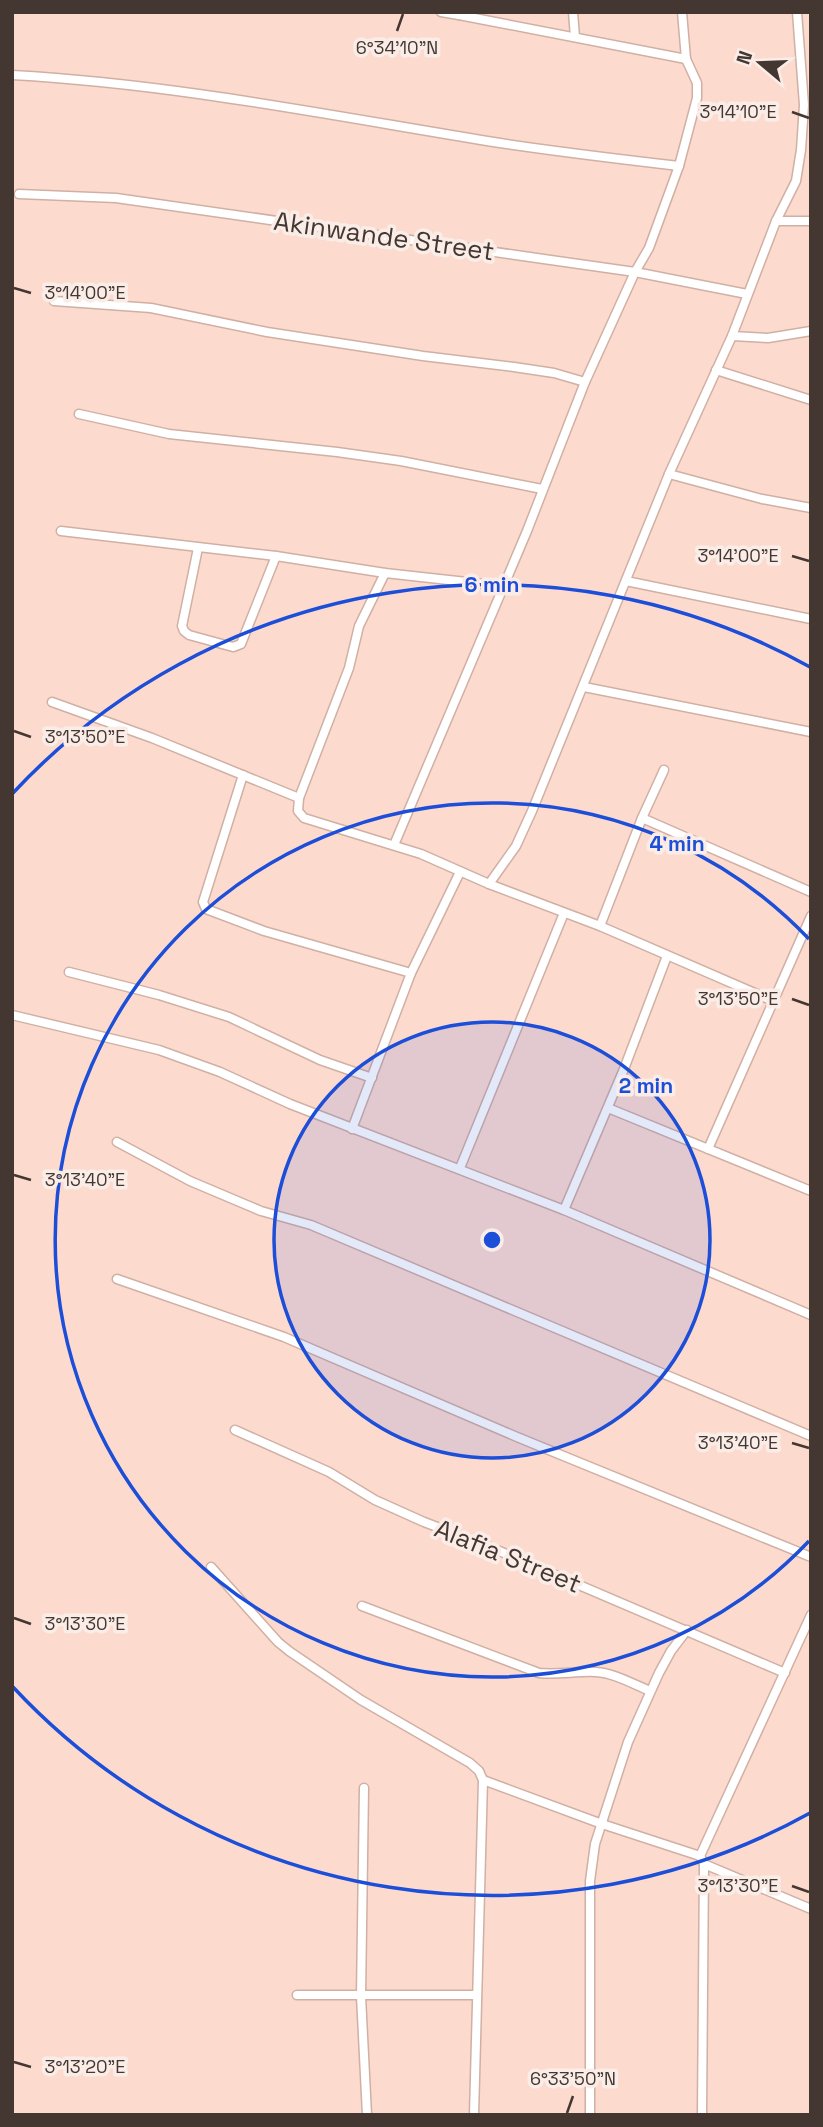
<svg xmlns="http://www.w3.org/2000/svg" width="823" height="2127" viewBox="0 0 823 2127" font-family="'Space Grotesk',sans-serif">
	<rect width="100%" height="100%" fill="#fcdbce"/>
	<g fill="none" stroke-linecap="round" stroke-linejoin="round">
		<defs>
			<g id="street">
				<path d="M441 12 459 15"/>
				<path d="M459 12V15L686 59"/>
				<path d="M573 12 575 37"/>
				<path d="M12 75C177 84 338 117 500 143 559 152 619 159 679 166"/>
				<path d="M19 194 116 198 635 272 747 294"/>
				<path d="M776 221H811"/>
				<path d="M54 301 151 308 267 332 423 356 514 367 554 373 585 382"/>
				<path d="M732 336 768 338 811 331"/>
				<path d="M716 370 811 400"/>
				<path d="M79 414 169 434 337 452 401 461 542 489"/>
				<path d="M669 474 762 499 811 508"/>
				<path d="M61 531 276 556 385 573 503 586"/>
				<path d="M198 548 182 626 184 631 189 635 233 647 241 644 276 556"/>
				<path d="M385 573 359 626 349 668 299 798 298 811 304 818 421 854 489 884 600 926 773 1001"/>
				<path d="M626 581 811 619"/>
				<path d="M584 687 811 732"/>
				<path d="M52 702 152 738 299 798"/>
				<path d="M243 775 203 902 206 909 264 931 411 973"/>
				<path d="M642 818 664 770"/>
				<path d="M394 845 527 531 585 382 635 272 649 248 679 166 697 98V83L686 59 682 12"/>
				<path d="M489 884 516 846 532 811 669 474 732 336 776 221 796 181 801 150 804 105 797 12"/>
				<path d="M600 926 642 818 811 892"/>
				<path d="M69 972 159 995 229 1017 320 1060 372 1078"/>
				<path d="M12 1015 159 1050 220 1072 290 1104 564 1210 811 1315"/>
				<path d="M608 1108 811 1191"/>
				<path d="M352 1129 411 973 460 872"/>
				<path d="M117 1142 190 1181 261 1211 311 1225 811 1436"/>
				<path d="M708 1149 811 916"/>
				<path d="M460 1168 564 913"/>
				<path d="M564 1210 624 1069 667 956"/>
				<path d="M117 1279 284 1337 517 1437 811 1557"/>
				<path d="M235 1430 329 1472 375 1500 424 1522 490 1547 785 1673"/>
				<path d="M211 1567 278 1642 289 1651 361 1700 470 1763 479 1771 483 1780 474 2115"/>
				<path d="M362 1606 539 1673C558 1675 577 1671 596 1672 614 1673 633 1684 650 1691"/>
				<path d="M483 1780 602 1824 700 1856 704 1864 811 1909"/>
				<path d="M364 1788 361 1996 367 2115"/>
				<path d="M700 1856 811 1615"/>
				<path d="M297 1995H475"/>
				<path d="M590 2115V1881L595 1844 628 1742 659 1673 671 1651 687 1630"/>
				<path d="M702 2115 704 1864"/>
			</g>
		</defs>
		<use href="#street" stroke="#d0b0a4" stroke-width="11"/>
		<use href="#street" stroke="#fff" stroke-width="8"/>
	</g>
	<path fill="none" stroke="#443732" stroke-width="2.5" d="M397 31 403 14M792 112 809 118M14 288 31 293M792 556 809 561M14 731 31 737M792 999 809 1005M14 1175 31 1180M792 1443 809 1448M14 1618 31 1624M792 1886 809 1892M14 2062 31 2067M567 2113 573 2096"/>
	<circle cx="492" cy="1240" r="218" fill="#1d4ed8" fill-opacity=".12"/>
	<g fill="none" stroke="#1d4ed8" stroke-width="3.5">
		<circle cx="492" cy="1240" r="218"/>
		<path d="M809 1541A437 437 0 1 1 809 939"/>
		<path d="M810 1813A655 655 0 0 1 13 1687M13 793A655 655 0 0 1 810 667"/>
	</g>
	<g text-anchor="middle" stroke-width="7" stroke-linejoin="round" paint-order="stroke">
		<g font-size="26" fill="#443732" stroke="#faede8">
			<text transform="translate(384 236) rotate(8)" y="9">Akinwande Street</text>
			<text transform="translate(508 1556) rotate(22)" y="9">Alafia Street</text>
		</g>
	</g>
	<g font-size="18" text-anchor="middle" fill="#443732" stroke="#faede8" stroke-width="7" stroke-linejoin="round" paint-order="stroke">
		<text x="397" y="54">6°34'10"N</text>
		<text x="738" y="118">3°14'10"E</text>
		<text x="85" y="299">3°14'00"E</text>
		<text x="738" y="562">3°14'00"E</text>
		<text x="85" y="743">3°13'50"E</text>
		<text x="738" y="1005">3°13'50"E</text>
		<text x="85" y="1186">3°13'40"E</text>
		<text x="738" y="1449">3°13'40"E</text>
		<text x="85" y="1630">3°13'30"E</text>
		<text x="738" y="1892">3°13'30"E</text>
		<text x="85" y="2073">3°13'20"E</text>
		<text x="573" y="2085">6°33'50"N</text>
	</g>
	<circle cx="492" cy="1240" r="10" fill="#1d4ed8" stroke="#faede8" stroke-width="3.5"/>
	<g font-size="21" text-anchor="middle" font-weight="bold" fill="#1d4ed8" stroke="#faede8" stroke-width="7" stroke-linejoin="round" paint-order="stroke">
		<text x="492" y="592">6 min</text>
		<text x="677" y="851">4 min</text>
		<text x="646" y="1093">2 min</text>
	</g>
	<rect width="823" height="2127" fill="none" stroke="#443732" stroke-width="28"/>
	<g transform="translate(760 63) rotate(289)" stroke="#faede8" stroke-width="5" paint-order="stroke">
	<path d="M0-5L12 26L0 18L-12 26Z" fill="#443732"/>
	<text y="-10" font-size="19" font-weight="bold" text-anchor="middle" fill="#443732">N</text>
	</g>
</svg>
